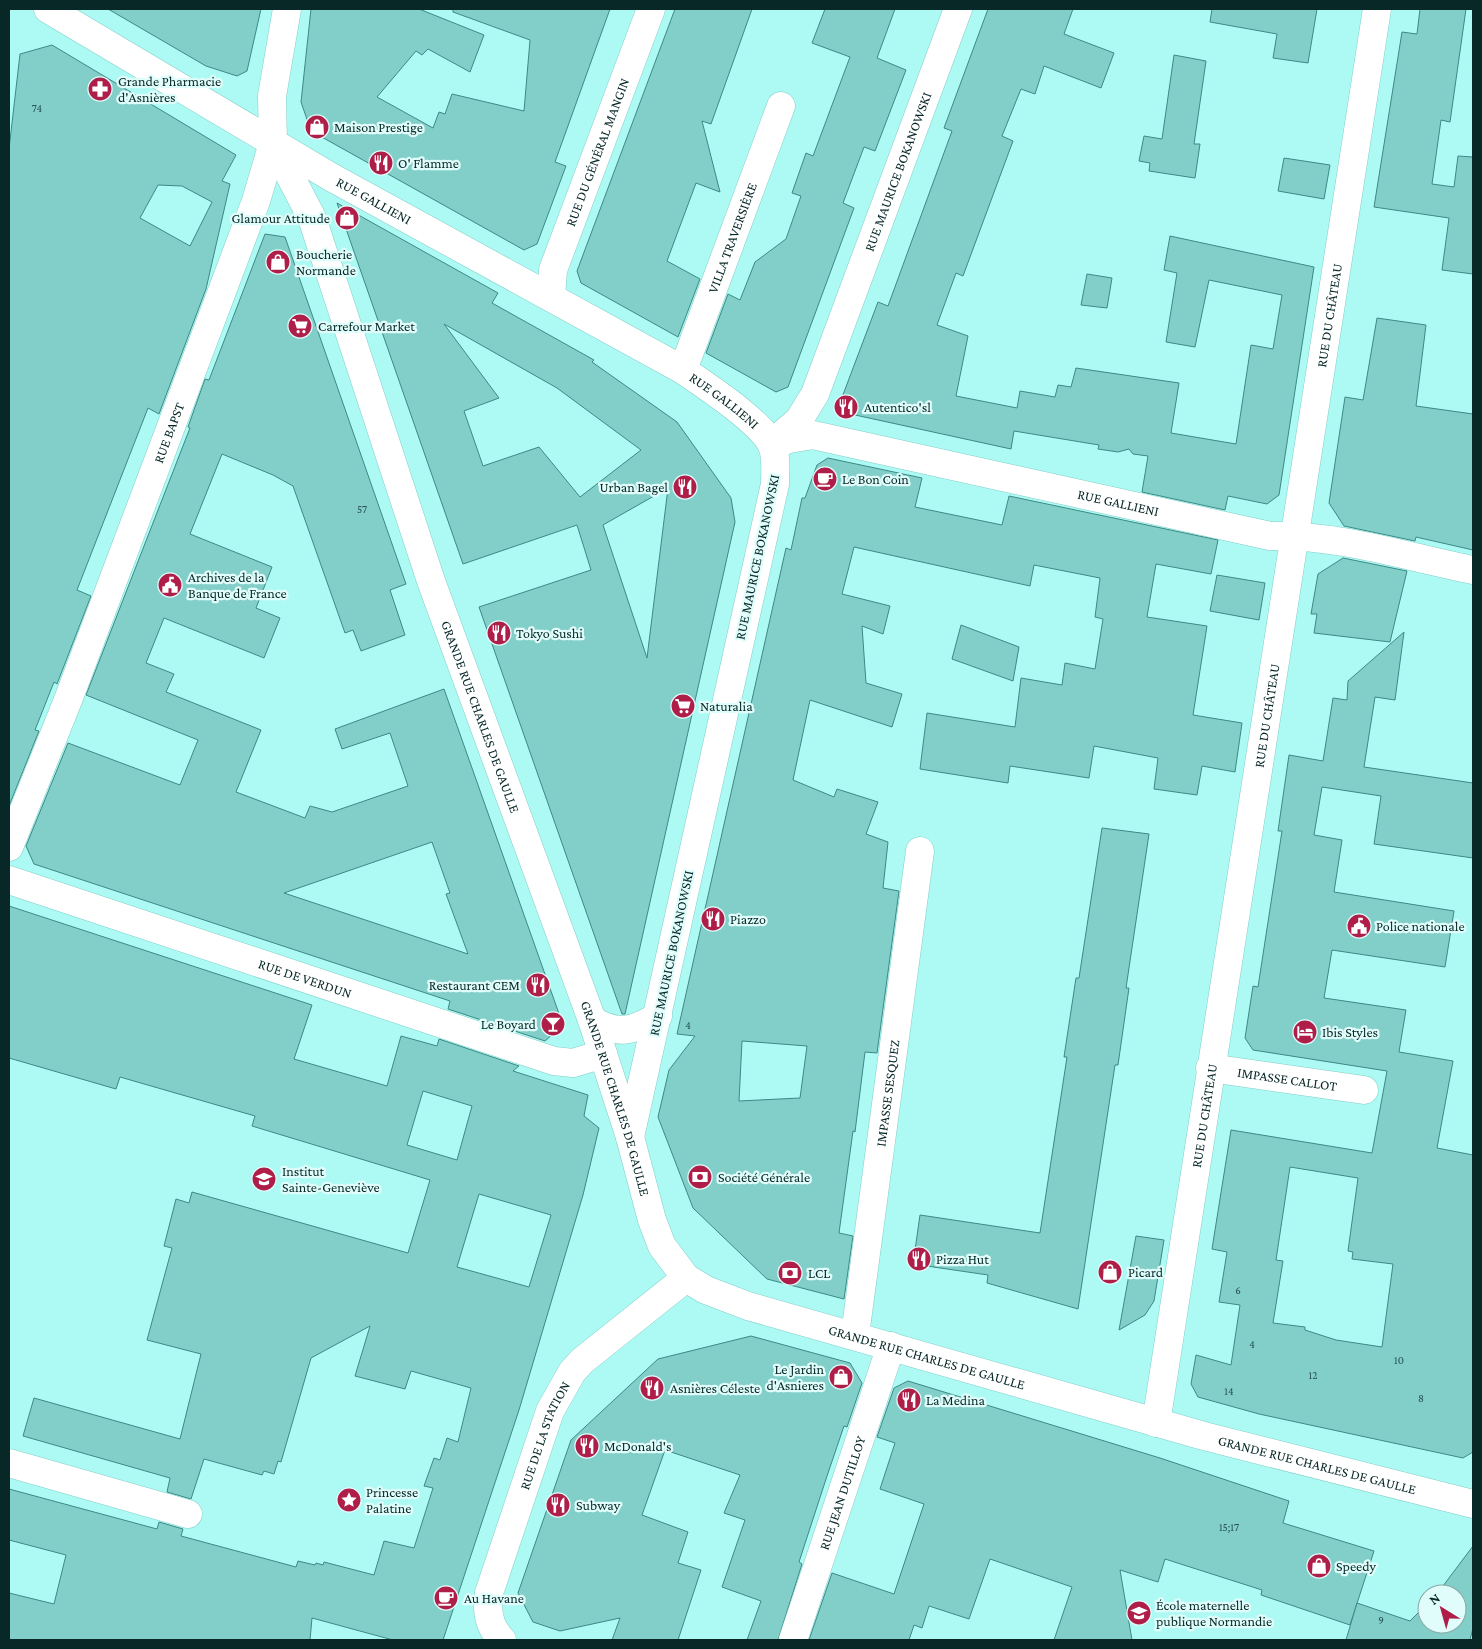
<svg xmlns="http://www.w3.org/2000/svg" width="1482" height="1649" viewBox="0 0 1482 1649" font-family="'Crimson Pro',serif">
	<rect width="100%" height="100%" fill="#adfaf4"/>
	<g fill="#82cec9" stroke="#3d8985" fill-rule="evenodd">
		<path d="M108 9H261L247 71 237 76 206 66Z"/>
		<path d="M311 9H419L484 35 470 72 428 49 422 55 416 51 377 97 433 128 439 112 445 114 452 94 524 111 530 40 453 12V9H610L555 162 566 166 537 244 524 250 311 131 301 102Z"/>
		<path d="M675 9H752L711 124 702 121 720 192 696 183 667 261 700 279 678 337 581 283 577 271Z"/>
		<path d="M825 9H895L877 58 906 70 875 151 864 147 843 203 854 208 788 387 776 392 706 353 728 294 740 300 755 262 786 239 801 196 792 193 806 153 813 156 850 57 812 43Z"/>
		<path d="M988 9H1073L1064 34 1114 53 1101 88 1044 66 1035 94 1021 89 1002 136 1013 141 963 276 956 273 937 325 968 336 956 396 1017 408 1020 391 1055 397 1058 385 1071 387 1076 368 1179 383 1171 433 1236 444 1251 345 1273 349 1282 295 1209 280 1195 347 1166 342 1177 273 1164 270 1170 236 1314 267 1279 495 1267 504 1228 496 1225 510 1142 492 1148 456 1133 454 1129 449 1118 452 1098 449 1099 445 1014 431 1011 449 846 413 841 400 878 302 888 306 952 131 944 128Z"/>
		<path d="M1212 9H1317L1308 63 1273 58 1277 34 1210 22Z"/>
		<path d="M1420 9H1466L1450 122 1441 120 1432 184 1454 187 1458 156 1473 157V274L1442 270 1449 218 1374 207 1402 32 1417 34Z"/>
		<path d="M52 45 236 155 222 181 230 184 206 289 159 414 148 408 77 590 91 596 57 684 54 682 35 730 39 731 9 806V149L20 54ZM158 185 182 186 212 202 190 246 140 218Z"/>
		<path d="M1174 55 1206 61 1194 144H1200L1195 178 1149 171 1150 163 1139 161 1144 136 1162 139Z"/>
		<path d="M1284 158 1330 165 1324 199 1278 191Z"/>
		<path d="M337 203 498 293 492 303 594 360 592 362 677 422 731 498 735 522 625 1014H622L479 607 591 570 577 525 463 564ZM444 324 557 388 641 450 580 497 539 447 483 466 464 411 499 398ZM668 488 647 658 603 525Z"/>
		<path d="M265 234 285 237 406 584 390 590 405 635 361 651 353 630 345 633 293 486 273 475 222 454 190 534 272 567 256 608 280 618 264 658 164 618 146 663 174 674 166 692 261 730 236 792 305 818 310 806 332 812 408 786 390 733 342 749 335 729 444 689 563 1025 545 1041 448 1009 450 1001 34 864 26 846 68 743 180 785 198 740 86 695 190 428 188 427 205 379 209 380ZM432 842 450 893 446 894 468 954 284 893Z"/>
		<path d="M1087 274 1112 278 1107 308 1081 305Z"/>
		<path d="M1377 318 1426 325 1416 406 1473 414V550L1416 537 1415 541 1344 526 1329 503 1345 397 1363 400Z"/>
		<path d="M828 458 922 478 915 507 1002 525 1009 496 1218 540 1211 574 1156 564 1147 617 1207 626 1193 715 1242 723 1235 772 1202 766 1197 795 1154 789 1158 758 1094 746 1089 778 1010 766 1008 783 920 769 927 713 1015 727 1021 678 1062 685 1065 663 1095 669 1103 619 1095 617 1100 578 1034 565 1030 586 854 547 842 594 890 606 883 634 862 626 866 683 902 694 892 727 810 700 793 780 834 797 837 789 878 802 866 834 888 842 883 888 899 891 877 1053 865 1052 855 1132 853 1131 839 1233 853 1236 844 1299 767 1279 693 1208 658 1117 669 1070 695 1036 677 1034 786 548 791 550 802 498H805L817 465ZM742 1041 807 1046 800 1098 739 1101Z"/>
		<path d="M1343 558 1407 571 1390 642 1314 633 1317 614H1311L1318 574Z"/>
		<path d="M1217 575 1265 583 1259 620 1210 611Z"/>
		<path d="M961 625 1019 647 1013 681 952 659Z"/>
		<path d="M1404 632 1395 700 1375 697 1364 767 1473 783V858L1374 844 1381 796 1322 787 1314 835 1342 840 1334 892 1454 911 1445 967 1332 950 1324 998 1406 1010 1399 1052 1453 1061 1437 1148 1473 1155V1452L1463 1458 1259 1414 1198 1397 1191 1384 1196 1355 1231 1365 1240 1305 1219 1302 1227 1252 1212 1249 1231 1130 1372 1153 1387 1071 1253 1050 1245 1038 1253 986 1258 987 1282 831H1278L1289 755 1323 761 1333 698 1347 700 1348 681ZM1290 1167 1358 1178 1348 1251 1353 1252 1352 1259 1393 1264 1382 1347 1336 1340 1305 1330V1327L1273 1323 1283 1261 1276 1260Z"/>
		<path d="M1102 828 1149 834 1126 988H1129L1118 1065H1115L1078 1309 987 1283 988 1275 913 1264 920 1215 1040 1233 1067 1057H1064L1076 978H1079Z"/>
		<path d="M9 906 312 1005 294 1059 387 1086 401 1036 437 1046 439 1039 519 1066 513 1071 588 1095 584 1116 599 1128 583 1195 519 1410 443 1640H393L312 1618 310 1640H9V1593L54 1604 66 1555 9 1540V1489L157 1529 159 1522 183 1529 181 1536 296 1567 298 1561 315 1565 316 1563 323 1565 324 1562 374 1575 384 1541 414 1548 433 1488 424 1486 434 1458 440 1460 447 1438 458 1442 471 1388 411 1371 405 1389 355 1376 370 1326 311 1358 281 1462 278 1461 274 1474 264 1471 262 1475 204 1459 191 1499 167 1492 170 1478 23 1436 34 1398 180 1439 201 1354 147 1340 172 1248 164 1246 176 1199 189 1203 192 1192 408 1253 430 1180 252 1126 255 1116 120 1077 116 1089 9 1058ZM423 1091 472 1106 457 1160 407 1145ZM479 1194 551 1215 529 1287 457 1267Z"/>
		<path d="M1136 1236 1164 1240 1154 1301 1145 1315 1119 1330Z"/>
		<path d="M751 1336 850 1363 862 1383 847 1427 844 1426 827 1476 799 1562 802 1564 778 1640H747L761 1601 722 1587 745 1520 724 1513 740 1475 665 1450 642 1515 688 1532 678 1563 701 1570 678 1640H612L620 1618 560 1631 533 1622 518 1593 571 1440 658 1359Z"/>
		<path d="M908 1381 1160 1458 1289 1501 1283 1523 1374 1551 1350 1625 1261 1595 1262 1590 1165 1559 1158 1582 1120 1570 1132 1640H1054L1072 1587 990 1559 969 1619 929 1606 922 1628 914 1625 909 1640H809L832 1573 894 1594 924 1504 880 1489 895 1443 877 1437 894 1388Z"/>
		<path d="M1473 1546V1628L1470 1640H1346L1357 1603 1410 1621 1427 1604V1624H1457V1594H1437Z"/>
	</g>
	<g fill="none" stroke-linecap="round" stroke-linejoin="round">
		<defs>
			<g id="minor">
				<path id="s1" d="M551 296 553 270 651 9"/>
				<path id="s2" d="M683 370 781 106"/>
				<path id="s3" d="M774 442 799 420 815 394 958 9"/>
				<path id="s4" d="M772 445 789 439 813 435 1270 536C1337 534 1408 557 1473 570"/>
				<path id="s5" d="M9 847 68 700 256 201 273 143 272 96 287 9"/>
				<path id="s6" d="M9 880 554 1061 573 1063 603 1054"/>
				<path d="M592 1020C617 1036 634 1031 658 1016"/>
				<path id="s7" d="M1210 1068 1364 1090"/>
				<path id="s8" d="M855 1335 920 851"/>
				<path id="s9" d="M1156 1423 1377 9"/>
				<path d="M9 1463 188 1514"/>
				<path id="s10" d="M502 1640C489 1627 486 1611 489 1593L550 1411 572 1372 582 1361 686 1278"/>
				<path id="s11" d="M793 1640 891 1346"/>
			</g>
			<g id="major">
				<path id="s12" d="M48 9 331 177 683 370C706 386 760 421 772 445 777 457 775 471 775 484L630 1137"/>
				<path id="s13" d="M273 143 312 218 431 581 592 1020 630 1137 652 1220 662 1246 686 1278 706 1290 748 1306 1204 1436 1473 1504"/>
			</g>
		</defs>
		<use href="#minor" stroke="#82cec9" stroke-width="29"/>
		<use href="#major" stroke="#82cec9" stroke-width="29"/>
		<use href="#minor" stroke="#fff" stroke-width="28"/>
		<use href="#major" stroke="#fff" stroke-width="28"/>
	</g>
	<defs>
		<symbol id="pharmacy-disc" viewBox="-11 -11 22 22"><circle r="9.5" fill="#af1d49" stroke="#e0fdfb"/><path d="M-2-6h4v4h4v4h-4v4h-4v-4h-4v-4h4Z" fill="#fff"/></symbol>
		<symbol id="shop-disc" viewBox="-11 -11 22 22"><circle r="9.5" fill="#af1d49" stroke="#e0fdfb"/><path d="M-5-2.5h2.3a2.7 3.5 0 0 1 5.4 0H5L5.5 6h-11ZM-1.5-2.5h3a1.5 2.3 0 0 0-3 0Z" fill="#fff"/></symbol>
		<symbol id="restaurant-disc" viewBox="-11 -11 22 22"><circle r="9.5" fill="#af1d49" stroke="#e0fdfb"/><path d="M-5-6h1v4h1v-4h1v4h1v-4h1v5L-1.5 .5V6h-2V.5L-5-1ZM5-6V6H3V1.5H1.5Q1.5-4 5-6Z" fill="#fff"/></symbol>
		<symbol id="supermarket-disc" viewBox="-11 -11 22 22"><circle r="9.5" fill="#af1d49" stroke="#e0fdfb"/><path d="M-6-5.5h2.5l.6 2H6L4.5 2H-2.5L-4.4-4H-6ZM-1.5 3.2a1.3 1.3 0 1 0 .1 0ZM3 3.2a1.3 1.3 0 1 0 .1 0Z" fill="#fff"/></symbol>
		<symbol id="cafe-disc" viewBox="-11 -11 22 22"><circle r="9.5" fill="#af1d49" stroke="#e0fdfb"/><path d="M-5.5-4.5H6V0H3Q3 3.5 0 3.5H-2.5Q-5.5 3.5-5.5 0ZM3-3.2v2h1.7v-2ZM-6 4.5H4V6H-6Z" fill="#fff"/></symbol>
		<symbol id="civic-disc" viewBox="-11 -11 22 22"><circle r="9.5" fill="#af1d49" stroke="#e0fdfb"/><path d="M-.6-6.5H3V-4.5H.6V-3L4-1V1h2V6H-6V1h2V-1L-.6-3ZM-1.2 2.5V6h2.4V2.5Z" fill="#fff"/></symbol>
		<symbol id="bar-disc" viewBox="-11 -11 22 22"><circle r="9.5" fill="#af1d49" stroke="#e0fdfb"/><path d="M-6-5H6L.8 .8V4.5H3.5V6h-7V4.5H-.8V.8Z" fill="#fff"/></symbol>
		<symbol id="hotel-disc" viewBox="-11 -11 22 22"><circle r="9.5" fill="#af1d49" stroke="#e0fdfb"/><path d="M-6-4.5h1.5V1H6V5H4.5V3h-9V5H-6ZM-4 0a1.8 1.8 0 1 1 3.6 0ZM.5 0V-2.5h3Q6-2.5 6 0Z" fill="#fff"/></symbol>
		<symbol id="bank-disc" viewBox="-11 -11 22 22"><circle r="9.5" fill="#af1d49" stroke="#e0fdfb"/><path d="M-6-4H6V4H-6ZM0-2.3a2.3 2.3 0 1 0 0 4.6a2.3 2.3 0 1 0 0-4.6Z" fill="#fff"/></symbol>
		<symbol id="school-disc" viewBox="-11 -11 22 22"><circle r="9.5" fill="#af1d49" stroke="#e0fdfb"/><path d="M0-5L7-2L0 1L-7-2ZM-4 1L0 2.5L4 1V4Q0 6-4 4Z" fill="#fff"/></symbol>
		<symbol id="sight-disc" viewBox="-11 -11 22 22"><circle r="9.5" fill="#af1d49" stroke="#e0fdfb"/><path d="M0-6L1.8-2.2L6-1.7L2.9 1.2L3.7 5.4L0 3.3L-3.7 5.4L-2.9 1.2L-6-1.7L-1.8-2.2Z" fill="#fff"/></symbol>
	</defs>
	<g fill-rule="evenodd">
		<use href="#pharmacy-disc" x="86" y="75" width="28" height="28"/>
		<use href="#shop-disc" x="303" y="113" width="28" height="28"/>
		<use href="#restaurant-disc" x="367" y="149" width="28" height="28"/>
		<use href="#shop-disc" x="333" y="204" width="28" height="28"/>
		<use href="#shop-disc" x="264" y="248" width="28" height="28"/>
		<use href="#supermarket-disc" x="286" y="312" width="28" height="28"/>
		<use href="#restaurant-disc" x="832" y="393" width="28" height="28"/>
		<use href="#cafe-disc" x="811" y="465" width="28" height="28"/>
		<use href="#restaurant-disc" x="671" y="473" width="28" height="28"/>
		<use href="#civic-disc" x="156" y="571" width="28" height="28"/>
		<use href="#restaurant-disc" x="485" y="619" width="28" height="28"/>
		<use href="#supermarket-disc" x="669" y="692" width="28" height="28"/>
		<use href="#restaurant-disc" x="699" y="905" width="28" height="28"/>
		<use href="#civic-disc" x="1345" y="912" width="28" height="28"/>
		<use href="#restaurant-disc" x="524" y="971" width="28" height="28"/>
		<use href="#bar-disc" x="539" y="1010" width="28" height="28"/>
		<use href="#hotel-disc" x="1291" y="1018" width="28" height="28"/>
		<use href="#bank-disc" x="686" y="1163" width="28" height="28"/>
		<use href="#school-disc" x="250" y="1165" width="28" height="28"/>
		<use href="#restaurant-disc" x="905" y="1245" width="28" height="28"/>
		<use href="#shop-disc" x="1096" y="1258" width="28" height="28"/>
		<use href="#bank-disc" x="776" y="1259" width="28" height="28"/>
		<use href="#shop-disc" x="827" y="1363" width="28" height="28"/>
		<use href="#restaurant-disc" x="638" y="1374" width="28" height="28"/>
		<use href="#restaurant-disc" x="895" y="1386" width="28" height="28"/>
		<use href="#restaurant-disc" x="573" y="1432" width="28" height="28"/>
		<use href="#sight-disc" x="335" y="1486" width="28" height="28"/>
		<use href="#restaurant-disc" x="544" y="1491" width="28" height="28"/>
		<use href="#shop-disc" x="1305" y="1552" width="28" height="28"/>
		<use href="#cafe-disc" x="432" y="1584" width="28" height="28"/>
		<use href="#school-disc" x="1125" y="1599" width="28" height="28"/>
	</g>
	<g text-anchor="middle" stroke-width="4.5" stroke-linejoin="round" paint-order="stroke">
		<g font-size="11" fill="#265250">
			<text x="37" y="112">74</text>
			<text x="362" y="513">57</text>
			<text x="688" y="1029">4</text>
			<text x="1238" y="1294">6</text>
			<text x="1252" y="1348">4</text>
			<text x="1399" y="1364">10</text>
			<text x="1313" y="1379">12</text>
			<text x="1229" y="1395">14</text>
			<text x="1421" y="1402">8</text>
			<text x="1229" y="1531">15;17</text>
			<text x="1381" y="1624">9</text>
		</g>
		<g font-size="14" fill="#072827" stroke="#e0fdfb" text-anchor="start">
			<text x="118" y="86">Grande Pharmacie<tspan x="118" dy="16">d'Asnières</tspan></text>
			<text x="334" y="132">Maison Prestige</text>
			<text x="398" y="168">O' Flamme</text>
			<text x="330" y="223" text-anchor="end">Glamour Attitude</text>
			<text x="296" y="259">Boucherie<tspan x="296" dy="16">Normande</tspan></text>
			<text x="318" y="331">Carrefour Market</text>
			<text x="864" y="412">Autentico'sl</text>
			<text x="842" y="484">Le Bon Coin</text>
			<text x="668" y="492" text-anchor="end">Urban Bagel</text>
			<text x="188" y="582">Archives de la<tspan x="188" dy="16">Banque de France</tspan></text>
			<text x="516" y="638">Tokyo Sushi</text>
			<text x="700" y="711">Naturalia</text>
			<text x="730" y="924">Piazzo</text>
			<text x="1376" y="931">Police nationale</text>
			<text x="520" y="990" text-anchor="end">Restaurant CEM</text>
			<text x="536" y="1029" text-anchor="end">Le Boyard</text>
			<text x="1322" y="1037">Ibis Styles</text>
			<text x="282" y="1176">Institut<tspan x="282" dy="16">Sainte-Geneviève</tspan></text>
			<text x="718" y="1182">Société Générale</text>
			<text x="936" y="1264">Pizza Hut</text>
			<text x="1128" y="1277">Picard</text>
			<text x="808" y="1278">LCL</text>
			<text x="824" y="1374" text-anchor="end">Le Jardin<tspan x="824" dy="16">d'Asnieres</tspan></text>
			<text x="670" y="1393">Asnières Céleste</text>
			<text x="926" y="1405">La Medina</text>
			<text x="604" y="1451">McDonald's</text>
			<text x="366" y="1497">Princesse<tspan x="366" dy="16">Palatine</tspan></text>
			<text x="576" y="1510">Subway</text>
			<text x="1336" y="1571">Speedy</text>
			<text x="464" y="1603">Au Havane</text>
			<text x="1156" y="1610">École maternelle<tspan x="1156" dy="16">publique Normandie</tspan></text>
		</g>
		<g font-size="14" fill="#072827" stroke="#e0fdfb">
			<text dy="5" stroke="none"><textPath href="#s1" startOffset="152">RUE DU GÉNÉRAL MANGIN</textPath></text>
			<text dy="5" stroke="none"><textPath href="#s3" startOffset="301">RUE MAURICE BOKANOWSKI</textPath></text>
			<text dy="5" stroke="none"><textPath href="#s12" startOffset="378">RUE GALLIENI</textPath></text>
			<text dy="5" stroke="none"><textPath href="#s2" startOffset="141">VILLA TRAVERSIÈRE</textPath></text>
			<text dy="5" stroke="none"><textPath href="#s9" startOffset="1121">RUE DU CHÂTEAU</textPath></text>
			<text dy="5" stroke="none"><textPath href="#s12" startOffset="782">RUE GALLIENI</textPath></text>
			<text dy="5" stroke="none"><textPath href="#s5" startOffset="444">RUE BAPST</textPath></text>
			<text dy="5" stroke="none"><textPath href="#s4" startOffset="355">RUE GALLIENI</textPath></text>
			<text transform="translate(757 557) rotate(-78)" y="5">RUE MAURICE BOKANOWSKI</text>
			<text dy="5" stroke="none"><textPath href="#s13" startOffset="611">GRANDE RUE CHARLES DE GAULLE</textPath></text>
			<text dy="5" stroke="none"><textPath href="#s9" startOffset="716">RUE DU CHÂTEAU</textPath></text>
			<text transform="translate(671 953) rotate(-78)" y="5">RUE MAURICE BOKANOWSKI</text>
			<text dy="5" stroke="none"><textPath href="#s6" startOffset="312">RUE DE VERDUN</textPath></text>
			<text dy="5" stroke="none"><textPath href="#s7" startOffset="78">IMPASSE CALLOT</textPath></text>
			<text dy="5" stroke="none"><textPath href="#s8" startOffset="244">IMPASSE SESQUEZ</textPath></text>
			<text dy="5" stroke="none"><textPath href="#s13" startOffset="1016">GRANDE RUE CHARLES DE GAULLE</textPath></text>
			<text dy="5" stroke="none"><textPath href="#s9" startOffset="311">RUE DU CHÂTEAU</textPath></text>
			<text dy="5" stroke="none"><textPath href="#s13" startOffset="1465">GRANDE RUE CHARLES DE GAULLE</textPath></text>
			<text dy="5" stroke="none"><textPath href="#s10" startOffset="218">RUE DE LA STATION</textPath></text>
			<text dy="5" stroke="none"><textPath href="#s13" startOffset="1870">GRANDE RUE CHARLES DE GAULLE</textPath></text>
			<text dy="5" stroke="none"><textPath href="#s11" startOffset="155">RUE JEAN DUTILLOY</textPath></text>
		</g>
	</g>
	<rect width="1482" height="1649" fill="none" stroke="#072827" stroke-width="20"/>
	<g transform="translate(1442 1609) rotate(323)"><circle r="24" fill="#e0fdfb" stroke="#89a8a6"/>
	<path d="M0-4L9 19L0 12L-9 19Z" fill="#af1d49"/>
	<text y="-8" font-size="14" font-weight="bold" text-anchor="middle" fill="#072827">N</text>
	</g>
</svg>
